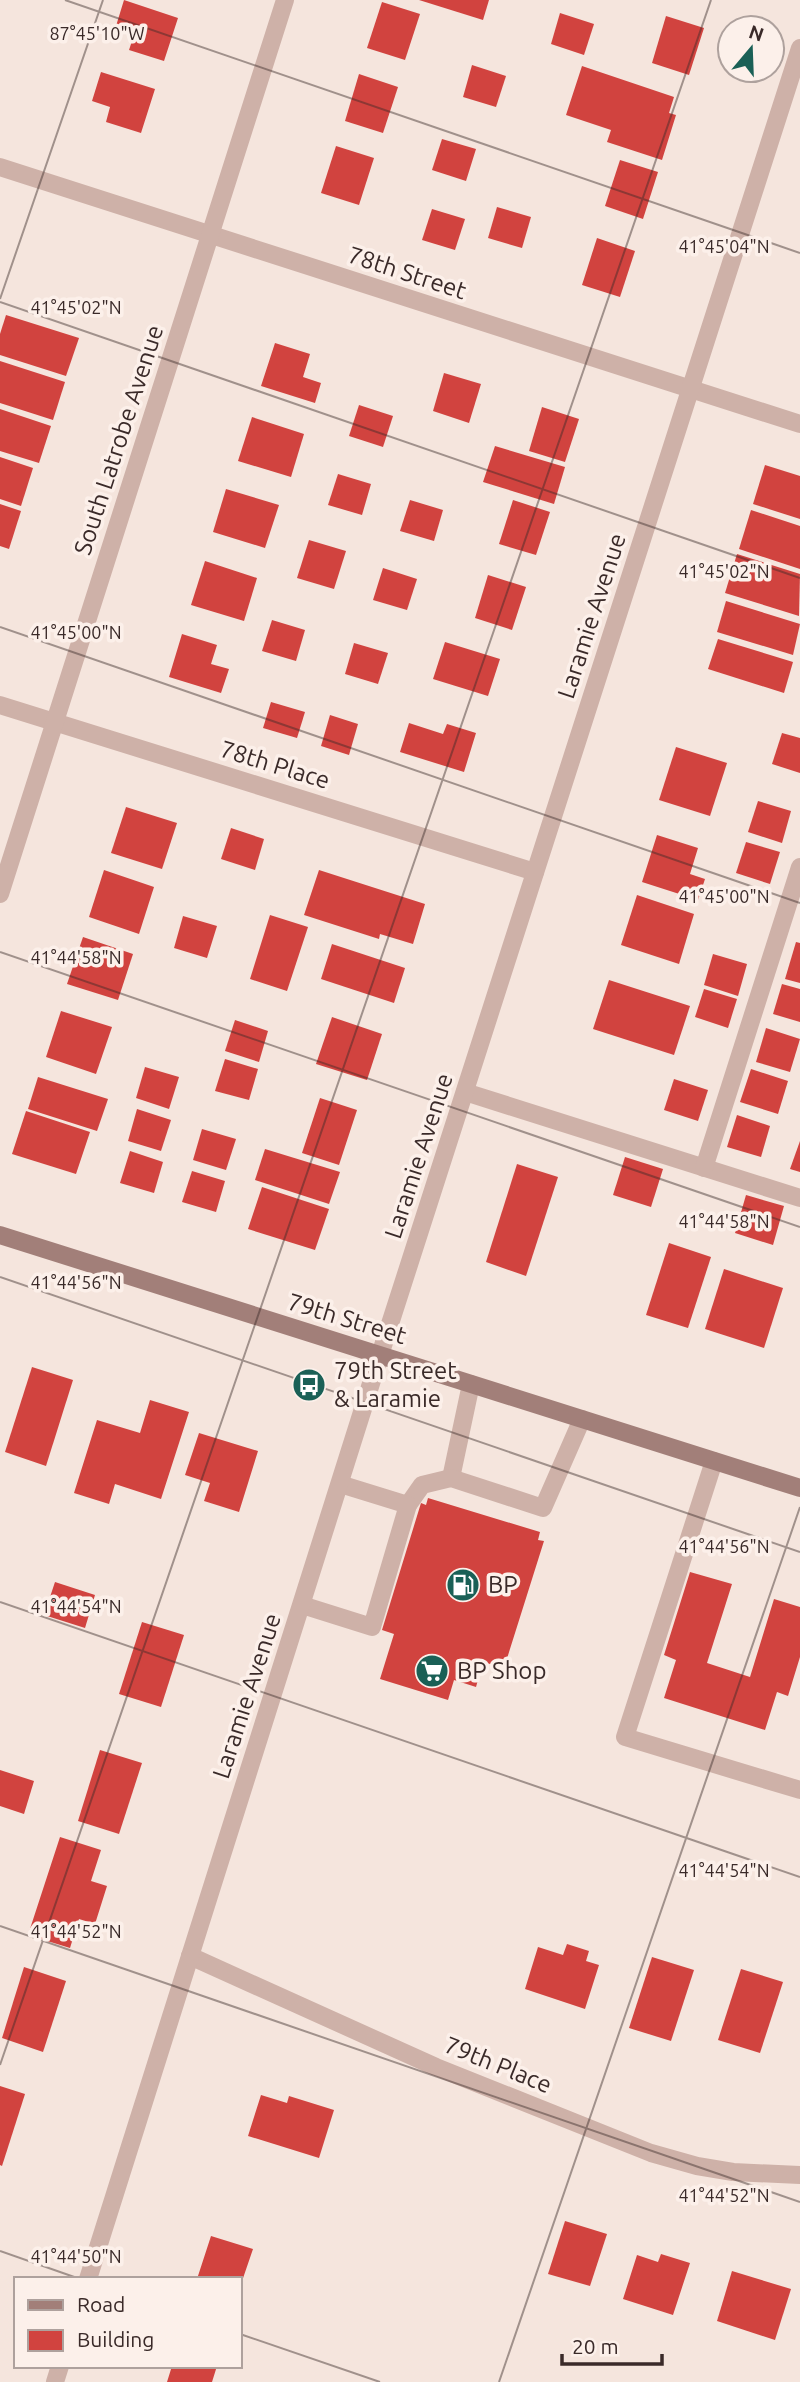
<svg xmlns="http://www.w3.org/2000/svg" width="800" height="2382" viewBox="0 0 800 2382" font-family="Ubuntu,sans-serif">
	<rect width="100%" height="100%" fill="#f5e5dd"/>
	<g fill="#d1433f">
		<path d="M124 0 178 18 164 61 129 50 135 32 116 26Z"/>
		<path d="M419 0H489L483 20Z"/>
		<path d="M382 2 420 14 405 60 367 48Z"/>
		<path d="M560 13 594 24 584 55 551 44Z"/>
		<path d="M666 16 704 28 689 75 652 63Z"/>
		<path d="M472 65 506 76 496 107 463 97Z"/>
		<path d="M582 66 674 97 669 113 676 115 662 160 607 142 611 130 566 115Z"/>
		<path d="M101 72 155 89 141 133 106 122 110 107 92 101Z"/>
		<path d="M359 74 398 87 383 133 345 121Z"/>
		<path d="M442 139 476 149 466 181 432 170Z"/>
		<path d="M336 146 374 158 359 205 321 193Z"/>
		<path d="M620 160 658 172 643 219 605 206Z"/>
		<path d="M497 207 531 217 522 248 488 238Z"/>
		<path d="M432 209 465 219 455 250 422 240Z"/>
		<path d="M597 238 635 251 620 297 582 285Z"/>
		<path d="M6 315 79 338 66 376 0 355V334Z"/>
		<path d="M275 343 310 354 303 377 321 383 315 403 261 386Z"/>
		<path d="M0 361 65 382 53 420 0 403Z"/>
		<path d="M444 373 481 384 469 423 433 411Z"/>
		<path d="M359 405 393 416 383 447 349 436Z"/>
		<path d="M542 407 579 419 565 462 529 451Z"/>
		<path d="M0 409 51 426 39 463 0 451Z"/>
		<path d="M252 417 304 434 291 477 238 461Z"/>
		<path d="M495 446 565 467 554 504 483 482Z"/>
		<path d="M0 457 33 468 21 506 0 499Z"/>
		<path d="M765 465 800 476V519L753 504Z"/>
		<path d="M338 474 371 484 362 515 328 505Z"/>
		<path d="M226 489 279 505 265 548 213 532Z"/>
		<path d="M410 500 443 510 434 541 400 531Z"/>
		<path d="M513 500 550 512 536 555 499 544Z"/>
		<path d="M0 504 21 511 9 549 0 546Z"/>
		<path d="M751 510 800 526V569L739 549Z"/>
		<path d="M309 540 346 551 334 589 297 578Z"/>
		<path d="M737 554 800 574 799 616 725 593Z"/>
		<path d="M205 561 257 578 244 621 191 605Z"/>
		<path d="M383 568 417 579 407 610 373 600Z"/>
		<path d="M488 575 526 587 512 630 475 618Z"/>
		<path d="M726 601 800 624 793 655 717 632Z"/>
		<path d="M272 620 305 630 296 661 262 651Z"/>
		<path d="M182 634 217 645 211 664 229 669 221 693 169 677Z"/>
		<path d="M718 639 793 662 784 693 708 669Z"/>
		<path d="M445 642 500 659 488 696 433 679Z"/>
		<path d="M354 643 388 653 378 684 345 674Z"/>
		<path d="M271 702 305 712 297 738 263 728Z"/>
		<path d="M330 715 358 724 349 755 321 746Z"/>
		<path d="M409 723 443 734 447 724 476 733 464 772 400 752Z"/>
		<path d="M782 733 800 738V773L772 764Z"/>
		<path d="M676 747 727 763 710 816 659 800Z"/>
		<path d="M758 801 791 811 782 843 748 832Z"/>
		<path d="M126 807 177 823 162 869 111 853Z"/>
		<path d="M231 828 264 839 255 870 221 859Z"/>
		<path d="M657 835 698 848 690 874 705 879 698 900 642 882Z"/>
		<path d="M746 842 780 852 770 884 736 873Z"/>
		<path d="M104 870 154 887 139 934 89 917Z"/>
		<path d="M319 870 425 904 413 944 380 934 379 939 304 915Z"/>
		<path d="M637 895 694 914 679 964 621 945Z"/>
		<path d="M270 915 308 927 287 991 250 979Z"/>
		<path d="M183 916 217 926 207 958 174 948Z"/>
		<path d="M83 937 133 954 118 1000 67 984Z"/>
		<path d="M796 942 800 943V983L785 979Z"/>
		<path d="M332 944 405 968 394 1003 321 979Z"/>
		<path d="M713 954 747 964 738 996 704 985Z"/>
		<path d="M609 980 690 1006 674 1055 593 1029Z"/>
		<path d="M782 984 800 989V1022L773 1014Z"/>
		<path d="M704 989 737 999 728 1028 695 1017Z"/>
		<path d="M61 1011 112 1027 96 1074 46 1057Z"/>
		<path d="M332 1017 382 1034 367 1080 316 1064Z"/>
		<path d="M235 1020 268 1031 259 1062 225 1051Z"/>
		<path d="M766 1028 800 1039 790 1072 756 1062Z"/>
		<path d="M225 1059 258 1069 249 1100 215 1091Z"/>
		<path d="M145 1067 179 1077 169 1109 136 1098Z"/>
		<path d="M751 1069 788 1081 778 1114 740 1102Z"/>
		<path d="M38 1077 108 1099 97 1131 28 1109Z"/>
		<path d="M674 1079 708 1090 698 1121 664 1110Z"/>
		<path d="M320 1098 357 1110 339 1165 302 1153Z"/>
		<path d="M137 1109 171 1120 161 1151 128 1141Z"/>
		<path d="M26 1111 90 1132 76 1174 12 1154Z"/>
		<path d="M737 1115 770 1126 761 1157 727 1147Z"/>
		<path d="M202 1129 236 1139 226 1170 193 1160Z"/>
		<path d="M800 1141V1172L790 1169Z"/>
		<path d="M265 1149 340 1172 329 1204 255 1180Z"/>
		<path d="M130 1151 163 1162 154 1193 120 1183Z"/>
		<path d="M625 1157 663 1169 651 1207 613 1195Z"/>
		<path d="M517 1164 558 1177 526 1276 486 1262Z"/>
		<path d="M192 1171 225 1181 216 1212 182 1202Z"/>
		<path d="M262 1187 329 1209 315 1250 248 1229Z"/>
		<path d="M746 1195 784 1206 773 1245 735 1233Z"/>
		<path d="M669 1243 711 1257 688 1328 646 1315Z"/>
		<path d="M724 1269 783 1288 764 1348 705 1329Z"/>
		<path d="M32 1367 73 1380 46 1466 5 1452Z"/>
		<path d="M150 1400 189 1412 161 1499 115 1484 109 1504 74 1493 97 1420 140 1433Z"/>
		<path d="M199 1433 258 1451 239 1512 204 1501 210 1483 185 1475Z"/>
		<path d="M428 1498 540 1532 538 1540 544 1541 504 1668 483 1662 476 1687 454 1680 448 1700 380 1679 394 1634 382 1630 421 1503 426 1505Z"/>
		<path d="M690 1572 732 1584 707 1663 750 1677 774 1599 800 1607V1657L788 1696 777 1692 765 1730 664 1698 676 1660 664 1655Z"/>
		<path d="M55 1582 95 1595 85 1628 44 1615Z"/>
		<path d="M142 1622 184 1635 161 1707 119 1694Z"/>
		<path d="M100 1750 142 1763 119 1834 78 1821Z"/>
		<path d="M0 1770 34 1781 24 1814 0 1806Z"/>
		<path d="M60 1837 101 1850 91 1881 107 1886 95 1924 79 1919 70 1948 28 1935Z"/>
		<path d="M567 1944 589 1951 586 1961 599 1965 585 2009 525 1989 538 1947 563 1955Z"/>
		<path d="M652 1957 694 1970 671 2041 629 2028Z"/>
		<path d="M24 1967 66 1981 43 2052 2 2038Z"/>
		<path d="M741 1969 783 1982 760 2053 718 2040Z"/>
		<path d="M0 2086 25 2094 2 2166 0 2165Z"/>
		<path d="M261 2095 287 2103 289 2096 334 2110 319 2158 248 2136Z"/>
		<path d="M565 2221 607 2234 590 2286 548 2274Z"/>
		<path d="M211 2236 253 2249 240 2287V2279H197Z"/>
		<path d="M661 2254 690 2263 673 2315 623 2299 637 2255 658 2262Z"/>
		<path d="M732 2271 791 2289 775 2340 717 2321Z"/>
		<path d="M172 2366H217L212 2382H167Z"/>
	</g>
	<g fill="none" stroke-linecap="round" stroke-linejoin="round">
		<g stroke="#ceb1a8" stroke-width="18">
			<path d="M465 1092 800 1198"/>
			<path d="M704 1168 800 867"/>
			<path d="M714 1461 625 1737 800 1790"/>
			<path d="M451 1478 471 1384"/>
			<path d="M408 1505 422 1485 451 1478 543 1508 582 1419"/>
			<path d="M302 1605 372 1627 408 1505 340 1484"/>
		</g>
		<g stroke="#ceb1a8" stroke-width="18">
			<path d="M0 167 800 424"/>
			<path d="M0 705 535 872"/>
			<path d="M0 894 285 0"/>
			<path d="M190 1956 436 2067 651 2153 697 2166 733 2172 800 2175"/>
			<path d="M88 2279 380 1355 800 48"/>
			<path d="M55 2382 60 2366"/>
		</g>
		<path stroke="#a27f79" stroke-width="18" d="M0 1235 800 1488"/>
	</g>
	<path fill="none" stroke="#3a2a29" stroke-width="2" stroke-opacity="0.45" d="M65 0 800 253M0 299 103 0M0 302 800 578M0 627 800 903M0 952 800 1227M0 1277 800 1552M0 1602 800 1877M0 1926 800 2202M0 2065 711 0M0 2251 80 2279M240 2334 380 2382M499 2382 800 1507"/>
	<defs>
		<symbol id="bus-disc" viewBox="-11 -11 22 22"><circle r="9.5" fill="#1a6056" stroke="#fcf0ea"/><path d="M-5-6H5V4H4V6H2V4H-2V6H-4V4H-5ZM-3.5-4V0h7V-4ZM-3.5 1.2v1.5H-2V1.2ZM2 1.2v1.5H3.5V1.2Z" fill="#fff"/></symbol>
		<symbol id="fuel-disc" viewBox="-11 -11 22 22"><circle r="9.5" fill="#1a6056" stroke="#fcf0ea"/><path d="M-5.5-6h7V0h2V4h1.3V-2.5L3-4.5l.8-.8L6-3V5H2.5V1h-1V6h-7ZM-4.2-4.7v3.2H.2V-4.7Z" fill="#fff"/></symbol>
		<symbol id="supermarket-disc" viewBox="-11 -11 22 22"><circle r="9.5" fill="#1a6056" stroke="#fcf0ea"/><path d="M-6-5.5h2.5l.6 2H6L4.5 2H-2.5L-4.4-4H-6ZM-1.5 3.2a1.3 1.3 0 1 0 .1 0ZM3 3.2a1.3 1.3 0 1 0 .1 0Z" fill="#fff"/></symbol>
	</defs>
	<g fill-rule="evenodd">
		<use href="#bus-disc" x="290" y="1366" width="38" height="38"/>
		<use href="#fuel-disc" x="444" y="1566" width="38" height="38"/>
		<use href="#supermarket-disc" x="413" y="1652" width="38" height="38"/>
	</g>
	<g text-anchor="middle" stroke-width="7" stroke-linejoin="round" paint-order="stroke">
		<g font-size="24" fill="#3a2a29" stroke="#fcf0ea">
			<text transform="translate(407 273) rotate(18)" y="8">78th Street</text>
			<text transform="translate(119 440) rotate(-72)" y="8">South Latrobe Avenue</text>
			<text transform="translate(592 616) rotate(-72)" y="8">Laramie Avenue</text>
			<text transform="translate(275 765) rotate(17)" y="8">78th Place</text>
			<text transform="translate(419 1156) rotate(-72)" y="8">Laramie Avenue</text>
			<text transform="translate(347 1319) rotate(17)" y="8">79th Street</text>
			<text transform="translate(247 1696) rotate(-72)" y="8">Laramie Avenue</text>
			<text transform="translate(498 2065) rotate(22)" y="8">79th Place</text>
		</g>
		<g font-size="24" fill="#3a2a29" stroke="#fcf0ea" text-anchor="start">
			<text x="334" y="1379">79th Street<tspan x="334" dy="28">&amp; Laramie</tspan></text>
			<text x="488" y="1593">BP</text>
			<text x="457" y="1679">BP Shop</text>
		</g>
	</g>
	<g font-size="18" text-anchor="middle" fill="#3a2a29" stroke="#fcf0ea" stroke-width="7" stroke-linejoin="round" paint-order="stroke">
		<text x="97" y="40">87°45'10"W</text>
		<text x="724" y="253">41°45'04"N</text>
		<text x="76" y="314">41°45'02"N</text>
		<text x="724" y="578">41°45'02"N</text>
		<text x="76" y="639">41°45'00"N</text>
		<text x="724" y="903">41°45'00"N</text>
		<text x="76" y="964">41°44'58"N</text>
		<text x="724" y="1228">41°44'58"N</text>
		<text x="76" y="1289">41°44'56"N</text>
		<text x="724" y="1553">41°44'56"N</text>
		<text x="76" y="1613">41°44'54"N</text>
		<text x="724" y="1877">41°44'54"N</text>
		<text x="76" y="1938">41°44'52"N</text>
		<text x="724" y="2202">41°44'52"N</text>
		<text x="76" y="2263">41°44'50"N</text>
	</g>
	<rect x="14" y="2277" width="228" height="91" fill="#fcf0ea" stroke="#aea19d" stroke-width="2"/>
	<rect x="28" y="2300" width="35" height="10" fill="#a27f79" stroke="#aea19d" stroke-width="2"/>
	<text x="77" y="2312" font-size="21" fill="#3a2a29">Road</text>
	<rect x="28" y="2330" width="35" height="21" fill="#d1433f" stroke="#aea19d" stroke-width="2"/>
	<text x="77" y="2347" font-size="21" fill="#3a2a29">Building</text>
	<g transform="translate(751 49) rotate(19)"><circle r="33" fill="#fcf0ea" stroke="#aea19d" stroke-width="2"/>
	<path d="M0-5L12 26L0 18L-12 26Z" fill="#1a6056"/>
	<text y="-10" font-size="19" font-weight="bold" text-anchor="middle" fill="#3a2a29">N</text>
	</g>
	<path d="M562 2354v10h100v-10" fill="none" stroke="#3a2a29" stroke-width="3.5"/>
	<text x="572" y="2354" font-size="21" fill="#3a2a29" stroke="#fcf0ea" stroke-width="5" paint-order="stroke">20 m</text>
</svg>
